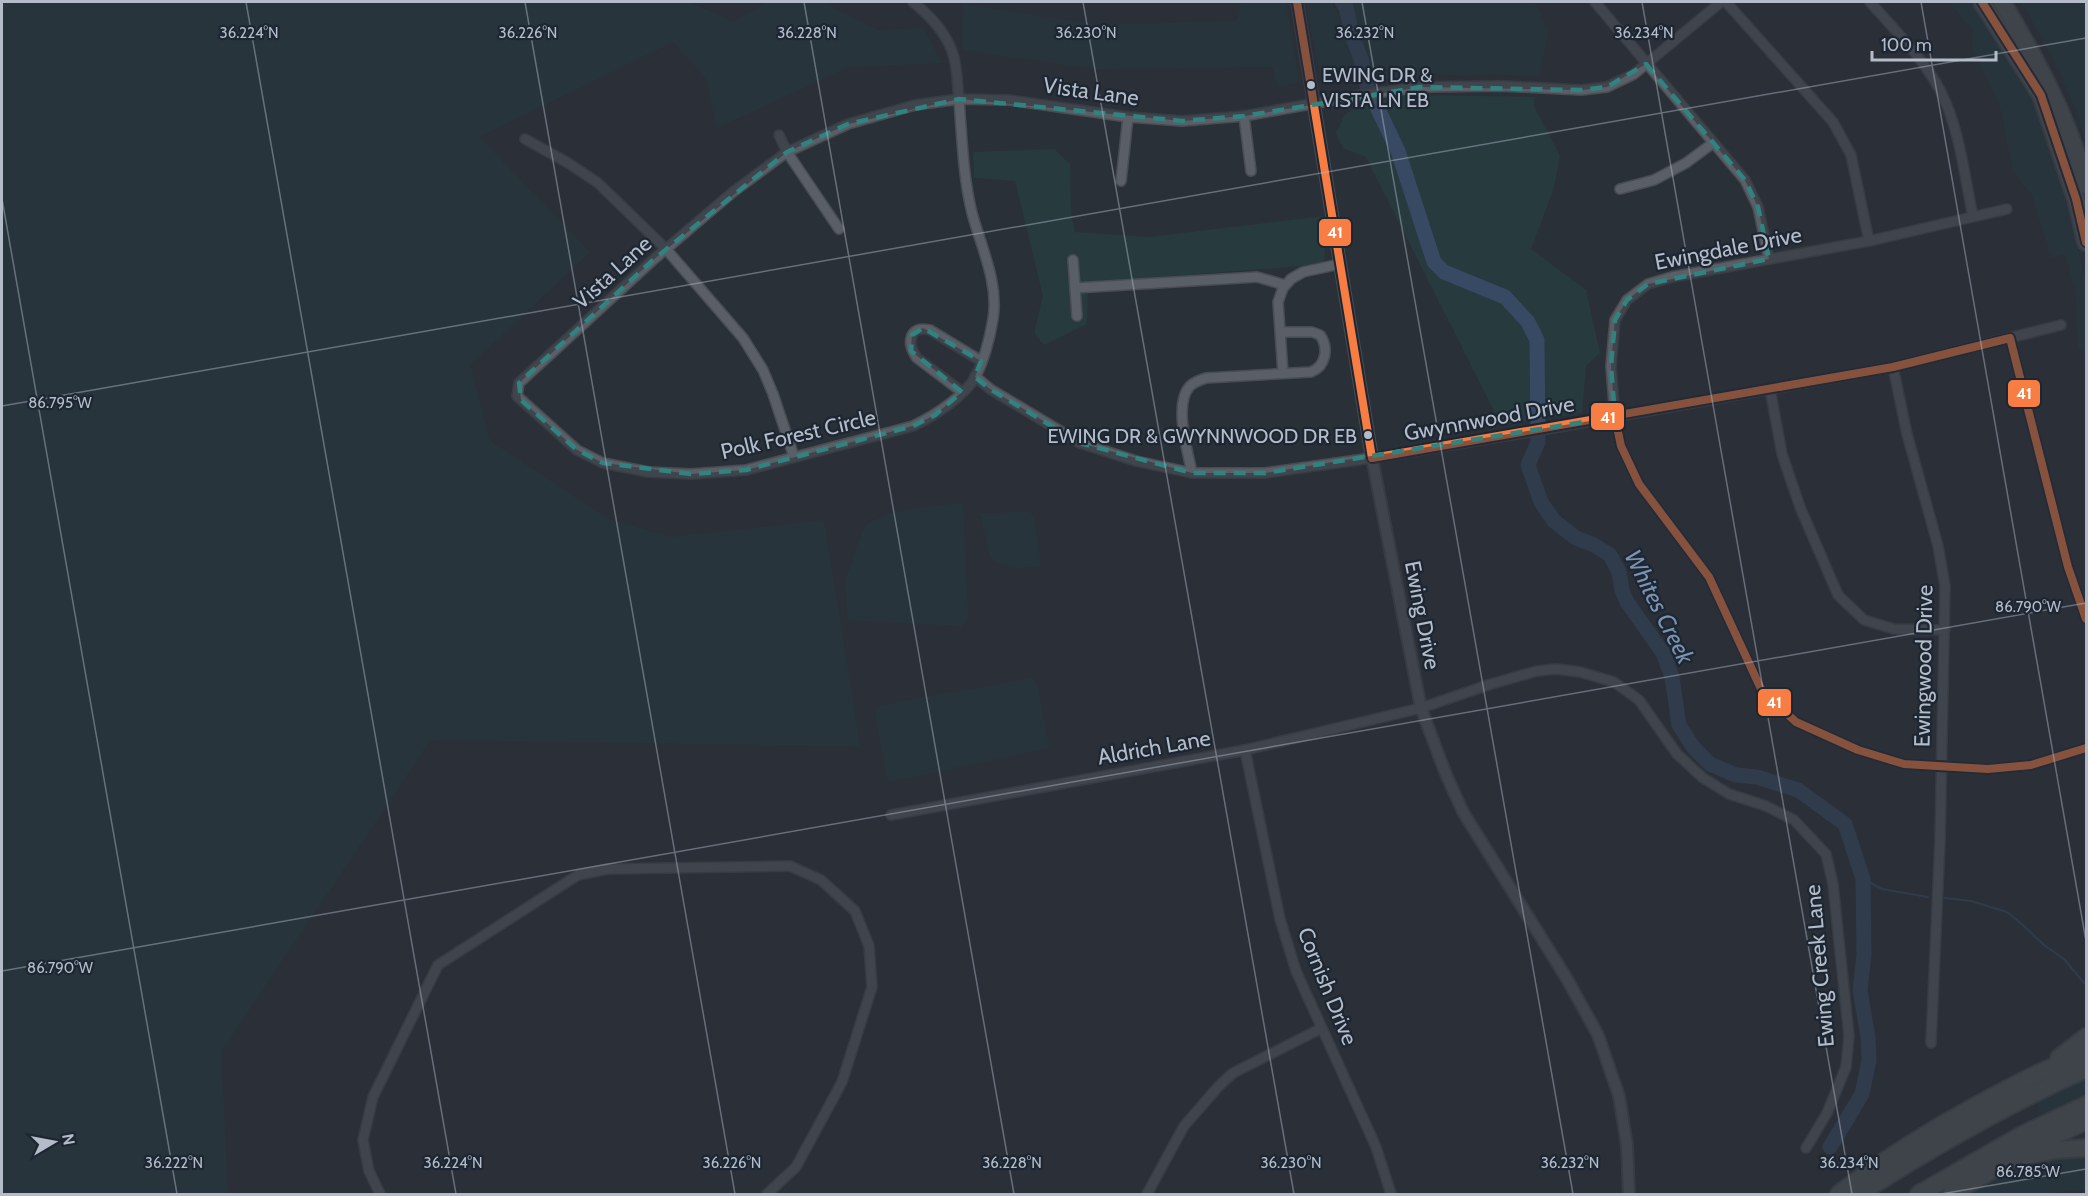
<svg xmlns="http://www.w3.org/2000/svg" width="2088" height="1196" viewBox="0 0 2088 1196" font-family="Cabin,sans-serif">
	<rect width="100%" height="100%" fill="#2a3038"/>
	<g fill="#273a3e">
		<path d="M2 2H689L733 22 768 2 824 3 878 30 923 28 942 63 848 67 717 128 706 78 673 42 479 137 590 252 470 365 490 441 608 519 671 537 824 520 860 746 430 740 221 1052 228 1194H2Z"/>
		<path d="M1241 2H1286L1299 82 1278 87 1272 67 1097 69 962 50 963 4 1097 25 1237 21Z"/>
		<path d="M1305 2H1332L1348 38 1361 77 1322 82Z"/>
		<path d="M1349 2H1535L1548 33 1539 77 1494 74 1468 76 1432 74 1381 81 1373 72Z"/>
		<path d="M1949 2H1976L2028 89 2053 152 2086 282V354L2077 347 2076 294 2065 254 2051 258 2032 195 2013 171 1999 102 1972 49 1973 30Z"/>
		<path d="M2021 2H2085L2086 5V142C2072 92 2048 46 2021 2Z"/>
		<path d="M1412 95 1535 97 1534 106 1560 156 1554 188 1531 249 1586 290 1600 353 1586 366 1582 413 1501 425 1366 157 1343 148 1336 133 1345 114 1367 102Z"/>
		<path d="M1054 149 1070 164 1071 214 1075 232 1149 237 1324 216 1325 264 1088 283 1087 324 1044 345 1034 333 1043 296 1015 181 974 178 973 152Z"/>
		<path d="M963 503 968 617 962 626 847 620 846 580 859 540 866 525 887 514 917 508Z"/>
		<path d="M1030 512 1034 518 1041 566 1020 568 995 562 990 555 980 513Z"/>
		<path d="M1031 678 1037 683 1049 748 888 782 875 715 879 706 955 691 964 736 956 692Z"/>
		<path d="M2086 1075V1096L2044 1116 2034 1100Z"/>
		<path d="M2086 1153V1191L2073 1190 2048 1194H1960L2010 1166 2038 1157Z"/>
	</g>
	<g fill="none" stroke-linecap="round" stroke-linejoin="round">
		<g stroke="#384963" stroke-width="2">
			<path d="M1863 879 1882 889 1928 897"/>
			<path d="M1945 898 1971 901 2007 912 2023 925 2044 945 2064 959 2084 983"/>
		</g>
		<path stroke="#384963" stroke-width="15" d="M1342 2 1346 7 1352 35 1361 59 1367 86 1398 151 1434 262 1444 272 1505 297 1528 322 1537 340 1538 442 1528 465 1541 502 1554 521 1576 538 1594 545 1610 555 1619 572 1622 590 1627 602 1663 653 1672 677 1679 725 1693 747 1710 764 1736 775 1757 777 1798 790 1845 824 1863 879 1864 955 1860 990 1868 1037 1869 1060 1862 1094 1830 1147"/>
		<defs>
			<g id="minor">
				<path d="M913 2C928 14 945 32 952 51 958 67 957 84 959 100 962 137 963 177 972 213 981 247 999 283 993 319 990 337 984 360 976 376 964 397 934 416 913 426L746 470 691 474 648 472 603 463 577 450 517 396 519 383 653 260 733 192 787 152 848 124 915 105 959 99 1009 100 1128 117 1182 121 1244 116 1361 95 1421 87 1502 86 1581 90 1607 87 1634 74 1721 2"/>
				<path d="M1595 2 1745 180 1758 207 1769 259"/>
				<path d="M1726 2 1833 122 1851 155 1869 241"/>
				<path d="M1870 2C1894 29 1924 59 1941 92 1960 130 1964 175 1973 216"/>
				<path d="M1244 116 1251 171"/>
				<path d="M779 135 787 152 839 229"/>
				<path d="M525 139 568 163 598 183 666 249 743 338 763 370 773 394 794 457"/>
				<path d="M1121 181 1128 117"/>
				<path d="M1620 189 1654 180 1686 163 1713 143"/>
				<path d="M2007 209 1869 241 1672 277 1648 284 1627 300 1615 320 1611 366 1615 417 1621 446 1639 484 1709 577 1762 691 1796 722 1858 750 1904 764 1988 769 2031 765 2086 748"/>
				<path d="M1073 260 1075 288 1257 277 1285 285"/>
				<path d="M1075 288 1077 316"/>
				<path d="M2010 338 2068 567 2086 619"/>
				<path d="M1893 367 1907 434 1938 546 1945 586 1940 841 1931 1043"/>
				<path d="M1283 373 1278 302 1283 288 1291 279 1303 272 1340 264"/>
				<path d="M975 376 990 389 1080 443 1136 461 1192 473H1265L1372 458 1558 427 1893 367 2061 325"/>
				<path d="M1770 389 1782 454 1800 507 1838 595 1864 620 1894 629 1945 630"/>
				<path d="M962 392 917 358C906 343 909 325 930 330L981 361"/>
				<path d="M1192 473C1188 452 1173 404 1190 386 1194 382 1200 380 1206 378L1311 372C1326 366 1329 348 1320 335L1312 332H1281"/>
				<path d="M1245 750 1280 919 1296 971 1376 1147 1391 1194"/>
				<path d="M891 815 1245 750 1421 708 1491 684 1537 671 1556 669 1580 672 1614 682 1639 700 1677 754 1703 778 1729 794 1766 806 1794 820 1826 854 1833 884 1849 1036 1846 1067 1827 1113 1806 1148"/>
				<path d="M380 1194 369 1171 363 1140 373 1097 438 965 578 875 608 869 790 866 821 880 855 911 869 946 872 987 842 1082 796 1167 767 1194"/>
				<path d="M1147 1194 1184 1126 1218 1087 1233 1073 1322 1028"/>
			</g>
			<path id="tertiary" d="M1297 2 1372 458 1421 708 1445 772 1463 812 1567 979 1598 1035 1619 1096 1627 1145 1629 1194"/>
			<g id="motorway">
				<path d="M1982 2 2041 95 2076 199 2086 242"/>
				<path d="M2002 2C2036 59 2069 120 2086 185"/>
				<path d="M2059 1058 2086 1037"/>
				<path d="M2026 1156 2056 1150 2086 1148"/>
				<path d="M1839 1194C1892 1153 1962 1112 2023 1081 2043 1070 2065 1062 2086 1054"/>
				<path d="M1859 1194C1932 1147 2007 1104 2086 1069"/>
				<path d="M1919 1194 2022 1135 2086 1105"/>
				<path d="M1951 1194 2035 1145 2086 1121"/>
			</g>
		</defs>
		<use href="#minor" stroke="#484c53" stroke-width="12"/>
		<use href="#tertiary" stroke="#484c53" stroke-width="14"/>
		<use href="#motorway" stroke="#474c53" stroke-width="20"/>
		<use href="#minor" stroke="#5a5e66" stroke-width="9"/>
		<use href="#tertiary" stroke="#5a5e66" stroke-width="10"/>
		<use href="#motorway" stroke="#5a5d60" stroke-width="16"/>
		<defs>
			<g id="bus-1">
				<path d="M1297 2 1372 458 1893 367 2010 338 2068 567 2086 619"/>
				<path d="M1982 2 2041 95 2076 199 2086 242"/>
				<path d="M1615 417 1621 446 1639 484 1709 577 1762 691 1796 722 1858 750 1904 764 1988 769 2031 765 2086 748"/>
			</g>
		</defs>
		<use href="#bus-1" stroke="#1d2633" stroke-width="12"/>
		<use href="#bus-1" stroke="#f77d43" stroke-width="8"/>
	</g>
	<path d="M0 0H2088V1196H0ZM1646 64 1745 180 1758 207 1769 259 1648 284 1627 300 1615 320 1611 366 1615 417 1265 473H1192L1080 443 990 389 975 377 981 361 923 328 912 335 911 351 962 392 935 415 913 426 746 470 691 474 603 463 577 450 521 400 519 383 653 260 787 152 848 124 959 99 1182 121 1244 116 1421 87 1581 90 1607 87Z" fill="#2a3038" fill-opacity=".55" fill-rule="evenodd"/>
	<path fill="none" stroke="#308480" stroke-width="4.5" stroke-dasharray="12 8" stroke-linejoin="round" d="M1646 64 1745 180 1758 207 1769 259 1648 284 1627 300 1615 320 1611 366 1615 417 1265 473H1192L1080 443 990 389 975 377 981 361 923 328 912 335 911 351 962 392 935 415 913 426 746 470 691 474 603 463 577 450 521 400 519 383 653 260 787 152 848 124 959 99 1182 121 1244 116 1421 87 1581 90 1607 87Z"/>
	<path fill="none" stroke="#b4bcc9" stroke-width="1.5" stroke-opacity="0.45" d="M246 2 456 1194M525 2 735 1194M804 2 1014 1194M1083 2 1294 1194M1362 2 1573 1194M1642 2 1852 1194M1921 2 2086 941M2 199 177 1194M2 406 2086 38M2 971 2086 603M1941 1194 2086 1169"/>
	<g fill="#b4bcc9" stroke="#1d2633" stroke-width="2">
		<circle cx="1311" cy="85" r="5"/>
		<circle cx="1368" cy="435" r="5"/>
	</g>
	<g text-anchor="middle" stroke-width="4.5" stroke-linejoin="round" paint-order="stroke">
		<g font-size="20" fill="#b4bcc9" stroke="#1d2633" text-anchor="start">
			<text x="1322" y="82">EWING DR &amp;<tspan x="1322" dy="25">VISTA LN EB</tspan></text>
			<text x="1357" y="443" text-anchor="end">EWING DR &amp; GWYNNWOOD DR EB</text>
		</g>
		<g font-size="22" fill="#b4bcc9" stroke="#1d2633">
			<text transform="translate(1091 91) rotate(8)" y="8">Vista Lane</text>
			<text transform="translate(1728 248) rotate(-11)" y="8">Ewingdale Drive</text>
			<text transform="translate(612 272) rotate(-42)" y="8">Vista Lane</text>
			<text transform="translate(1489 418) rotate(-10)" y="8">Gwynnwood Drive</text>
			<text transform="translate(798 434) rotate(-13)" y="8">Polk Forest Circle</text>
			<text transform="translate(1423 615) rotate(79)" y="8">Ewing Drive</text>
			<text transform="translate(1923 666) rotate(-89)" y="8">Ewingwood Drive</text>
			<text transform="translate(1154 747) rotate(-10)" y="8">Aldrich Lane</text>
			<text transform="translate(1819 966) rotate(-95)" y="8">Ewing Creek Lane</text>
			<text transform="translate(1328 986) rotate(68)" y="8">Cornish Drive</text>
		</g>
		<g font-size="24" font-style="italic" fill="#7c92b1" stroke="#1d2633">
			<text transform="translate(1659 607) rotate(63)" y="8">Whites Creek</text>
		</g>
	</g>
	<g font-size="15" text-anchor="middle" fill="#b4bcc9" stroke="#1d2633" stroke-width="4.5" stroke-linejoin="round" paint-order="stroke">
		<text x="249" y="38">36.224°N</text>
		<text x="528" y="38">36.226°N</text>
		<text x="807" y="38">36.228°N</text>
		<text x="1086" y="38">36.230°N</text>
		<text x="1365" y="38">36.232°N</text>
		<text x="1644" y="38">36.234°N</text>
		<text x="60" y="408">86.795°W</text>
		<text x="2028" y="612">86.790°W</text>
		<text x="60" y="973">86.790°W</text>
		<text x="174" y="1168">36.222°N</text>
		<text x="453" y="1168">36.224°N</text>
		<text x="732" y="1168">36.226°N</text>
		<text x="1012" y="1168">36.228°N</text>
		<text x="1291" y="1168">36.230°N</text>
		<text x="1570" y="1168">36.232°N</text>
		<text x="1849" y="1168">36.234°N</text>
		<text x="2028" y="1177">86.785°W</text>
	</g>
	<g stroke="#1d2633" stroke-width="2">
		<rect x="1318" y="218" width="34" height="29" rx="6" fill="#f77d43"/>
		<rect x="2007" y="379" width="34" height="29" rx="6" fill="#f77d43"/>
		<rect x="1590" y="402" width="35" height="29" rx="6" fill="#f77d43"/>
		<rect x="1757" y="688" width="35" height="29" rx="6" fill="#f77d43"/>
	</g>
	<g font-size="16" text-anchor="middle" font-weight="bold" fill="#fff">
		<text x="1335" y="238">41</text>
		<text x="2024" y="399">41</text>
		<text x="1608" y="423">41</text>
		<text x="1774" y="708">41</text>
	</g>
	<rect width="2088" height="1196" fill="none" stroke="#b4bcc9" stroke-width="6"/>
	<g transform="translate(54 1142) rotate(80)" stroke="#1d2633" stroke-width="4.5" paint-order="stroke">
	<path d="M0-4.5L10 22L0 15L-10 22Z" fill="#b4bcc9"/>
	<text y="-9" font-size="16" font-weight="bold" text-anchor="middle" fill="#b4bcc9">N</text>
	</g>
	<path d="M1872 51v9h124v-9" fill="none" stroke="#b4bcc9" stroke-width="3"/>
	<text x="1881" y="51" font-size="18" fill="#b4bcc9" stroke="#1d2633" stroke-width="4.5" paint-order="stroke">100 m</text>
</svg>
